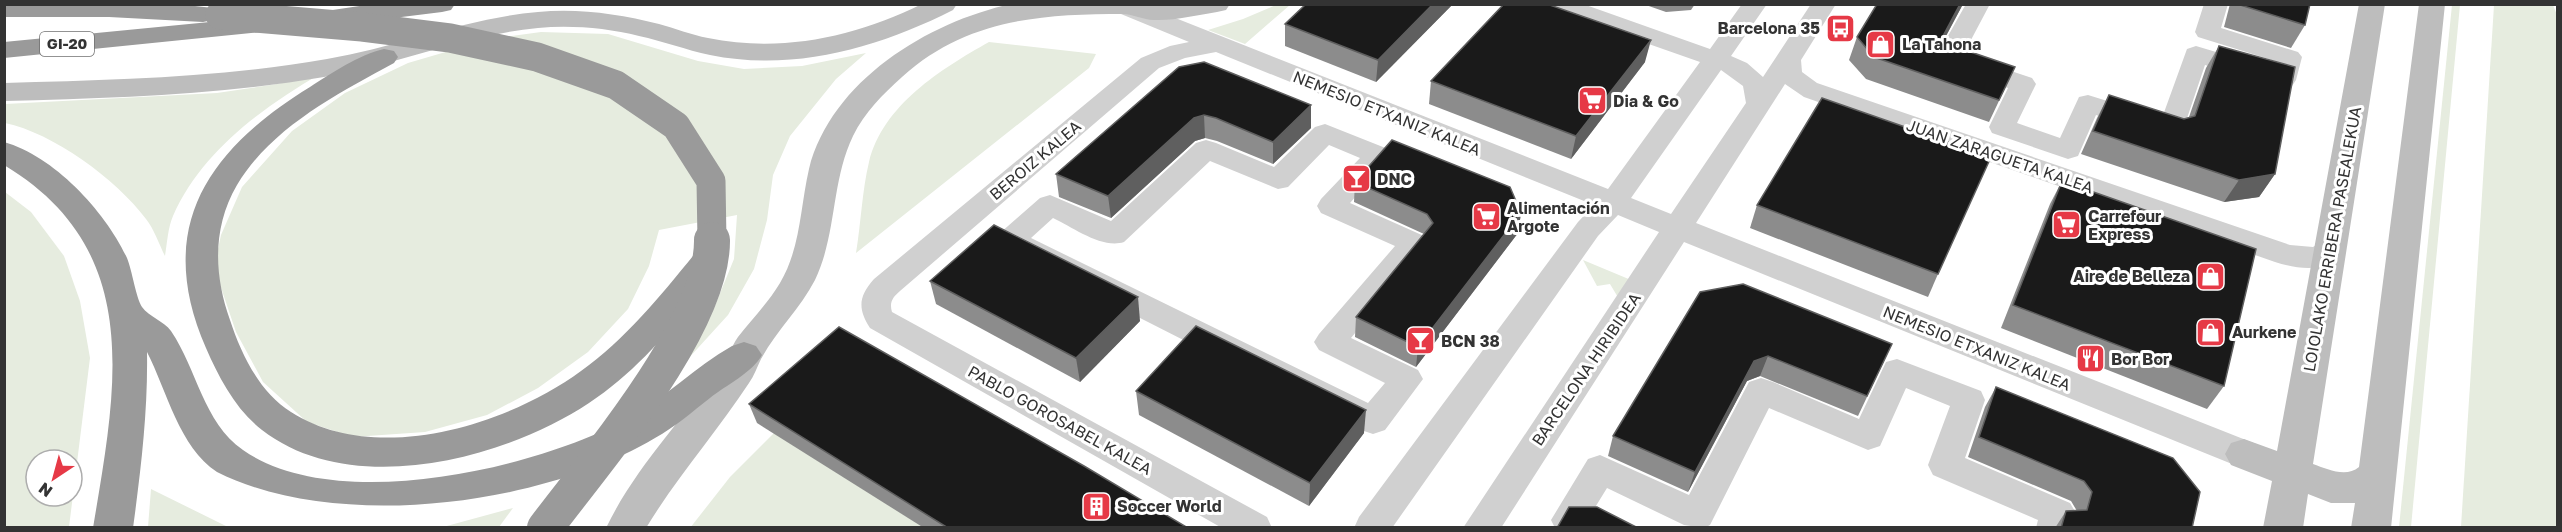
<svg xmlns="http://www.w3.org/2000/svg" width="2562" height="532" viewBox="0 0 2562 532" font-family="'Golos Text',sans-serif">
	<rect width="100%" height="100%" fill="#fff"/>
	<g fill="#e6ecdf" fill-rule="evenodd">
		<path d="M1276 5H1290L1245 44 1208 30 1243 19Z"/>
		<path d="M2452 5H2460L2411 527H2399Z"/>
		<path d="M2494 5H2553L2557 15V527H2461Z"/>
		<path d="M541 32 608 34 698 61 744 69 802 66 866 53 836 79 790 136 773 175 767 220 754 269 728 315 687 360 714 308 734 259 737 215 659 230 649 266 628 309 588 352 538 388 487 415 425 432 353 437 307 422 263 382 236 332 214 267 221 235 242 187 292 131 345 93 408 63 490 39Z"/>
		<path d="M989 42 1096 54 1089 68 856 253C861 223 862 191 869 162 883 105 941 69 989 42Z"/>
		<path d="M320 74C262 108 201 152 173 216 168 227 167 244 165 256 159 244 154 229 146 219 116 179 53 133 5 123V104L217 93 277 84Z"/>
		<path d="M5 192 31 212 64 256 80 301 90 358 69 527H5ZM36 460H72V496H36Z"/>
		<path d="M1583 260 1631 280 1619 299 1610 284 1597 286Z"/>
		<path d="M845 362 1137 528H690L730 477Z"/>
		<path d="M151 489 228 527H148Z"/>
		<path d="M513 508 499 527H443Z"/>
	</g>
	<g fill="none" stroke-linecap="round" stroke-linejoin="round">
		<g fill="#d0d0d0" fill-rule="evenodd">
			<path d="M1121 4H1140L1608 189 1700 62 1549 9 1546 4H1583L1710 49 1742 4H1767L1731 56 1747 63 1763 77 1811 4H1836L1801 60 1802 72 1817 83 2290 245 2313 247C2324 240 2328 237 2341 241L2346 248C2330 274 2301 270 2275 262L1804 97 1785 84 1696 223 2256 444 2261 454 2256 464 2244 468 2232 464 1684 242 1501 528H1463L1659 232 1618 215 1598 236 1392 528H1354L1359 517 1578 222 1594 205 1216 52 1185 58 1159 68 900 291C893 297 889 302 892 312L1267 517 1272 528H1222L870 328C858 309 858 297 874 279L1141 58 1170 46 1189 42 1121 14 1118 9ZM1721 70 1743 86 1746 103 1671 214 1631 198Z"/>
			<path d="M1966 4H1990L1963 55 2032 78 2036 84 2017 123 2060 138 2079 97 2088 95 2162 118 2187 49 2196 46 2273 69 2275 61 2198 37 2195 32 2204 4H2228L2221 28 2298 52 2302 57 2296 80 2292 86 2283 88 2205 65 2181 136 2171 139 2096 115 2078 156 2068 159 1992 133 1989 127 2008 88 1939 64 1935 59Z"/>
			<path d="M1325 124 1388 149 1392 155 1350 203 1424 236 1429 243 1351 338 1418 370 1423 379 1385 430 1373 434 1361 430 1000 247 995 240 1000 233 1040 198 1050 195 1111 221 1196 143 1206 140 1216 143 1274 167 1315 127ZM1329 145 1360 158 1321 199 1317 206 1321 213 1395 246 1319 334 1314 342 1319 350 1385 383 1368 403 1031 238 1053 218C1074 228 1102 249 1124 242L1210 161 1278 189 1288 187Z"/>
			<path d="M1897 359 1981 391 1985 400 1965 458 2070 503 2076 513 2072 528H2036L2038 520 1933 475 1928 465 1950 406 1906 388 1880 446 1868 450 1769 408 1710 525 1704 528 1684 525 1607 488 1591 514 1598 517 1603 528H1555L1551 520 1588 459 1600 455 1689 495 1749 382 1761 378 1773 382 1859 419 1886 362Z"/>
		</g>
		<g fill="#bdbdbd" fill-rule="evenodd">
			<path d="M922 4H957L953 10C878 48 794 72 710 55 686 50 663 41 639 36 607 28 571 25 538 28 465 35 396 65 324 77 219 95 111 98 4 101V83C112 80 221 78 327 59 398 47 466 18 538 12 578 8 619 14 659 24 675 28 691 35 708 38 782 53 855 37 922 4Z"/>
			<path d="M1011 4H1230L1226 10 1217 12C1197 15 1174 21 1154 20 1143 20 1133 14 1123 14 1041 14 966 19 902 77 883 94 864 113 853 136 831 182 837 234 815 280 800 309 776 331 761 359 757 367 754 376 749 383 716 433 677 477 646 528H606C634 470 681 420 720 369 728 359 731 347 738 337 752 319 768 303 780 283 801 247 800 208 809 169 831 81 928 22 1011 4Z"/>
			<path d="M2359 4H2385L2313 464C2327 469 2346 478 2359 467L2419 4H2445L2391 528H2351L2355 503H2331L2308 494 2303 528H2263L2272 481 2231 465 2225 454 2231 443 2244 439 2277 451Z"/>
		</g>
		<g fill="#9a9a9a" fill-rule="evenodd">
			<path d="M4 4H177L213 8 217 14 213 20 203 22 109 17H4Z"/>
			<path d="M373 4H455L451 10 442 12 329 26 319 24 315 18 319 12Z"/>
			<path d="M262 17 272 19 276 25 272 31 4 58V42Z"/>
			<path d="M384 49 394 51 398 57 394 63C337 94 271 128 237 185 212 228 214 275 230 320 241 354 260 393 291 412 375 466 506 426 581 371 626 339 662 294 697 251L709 247 721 251 725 259C717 274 705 287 694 301 663 339 630 376 589 403 503 460 351 499 262 430 236 410 219 378 206 348 154 229 206 151 310 87 332 73 358 55 384 49Z"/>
			<path d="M4 142C54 156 106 212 127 258 132 270 136 298 142 307 149 317 164 321 171 331 197 369 203 422 243 450 336 515 536 469 629 418 665 398 695 367 732 346L744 342 756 346 762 355C752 373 726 385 710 398 692 412 675 427 655 438 541 506 336 532 217 472 179 447 167 391 147 352 148 411 141 469 133 528H93C116 389 146 250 4 165Z"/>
		</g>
		<path stroke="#9a9a9a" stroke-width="29" d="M220 15 362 27 450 38 537 57 616 85 676 126 711 181 712 241"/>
		<path stroke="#9a9a9a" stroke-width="36" d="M545 528C596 460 713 325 712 240"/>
	</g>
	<g fill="#8c8c8c">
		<path d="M1306 4H1453L1376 82 1285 46V24Z"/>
		<path d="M1643 4H1695L1691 10 1666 12Z"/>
		<path d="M1877 4H1963L1944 40 1947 44 2015 67 1989 122 1866 79 1849 60 1857 37Z"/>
		<path d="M2230 4H2310L2305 25 2291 48 2224 27Z"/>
		<path d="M2219 46 2275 174 2259 197 2224 202 2081 154 2097 118 2109 95 2184 119 2189 117 2206 68Z"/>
		<path d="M1645 62 1571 159 1429 104 1431 81Z"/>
		<path d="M1179 67 1311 105V128L1273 164 1217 141 1205 138 1195 141 1111 218 1059 197 1056 174Z"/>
		<path d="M2062 181 2224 386 2207 409 2001 328 2050 204Z"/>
		<path d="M1355 182 1521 213 1518 233 1416 367 1355 337 1356 317 1424 234 1354 202Z"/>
		<path d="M1757 205 1938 274 1928 297 1750 228Z"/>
		<path d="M930 281 1140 321 1080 382 936 304Z"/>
		<path d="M1700 292 1892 344 1858 416 1760 376 1747 381 1688 492 1608 456 1613 436Z"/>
		<path d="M1996 387 2192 528H2055L2066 511H2077L2071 501 1968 457 1985 407Z"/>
		<path d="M1136 391 1364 433 1309 506 1139 415Z"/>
		<path d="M749 404 1188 528H924L757 423Z"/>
	</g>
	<g fill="#5f5f5f">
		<path d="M1433 4H1453L1376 82 1378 60Z"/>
		<path d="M1960 4H1963L1933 60 1942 38Z"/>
		<path d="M1651 40 1645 62 1571 159 1576 136Z"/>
		<path d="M1311 105V128L1273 164V142Z"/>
		<path d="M1204 115 1205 138 1195 141 1111 218 1108 196 1194 118Z"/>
		<path d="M2275 174 2259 197 2224 202 2239 180Z"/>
		<path d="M1521 213 1518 233 1416 367 1418 347Z"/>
		<path d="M1138 297 1140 321 1080 382 1076 358Z"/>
		<path d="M1768 356 1760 376 1747 381 1688 492 1695 472 1754 361Z"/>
		<path d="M1366 410 1364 433 1309 506 1310 483Z"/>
	</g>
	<g fill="#1a1a1a" stroke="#5f5f5f" stroke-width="1.5">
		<path d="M1306 4H1433L1378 60 1285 24Z"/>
		<path d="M1504 4H1547L1651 40 1576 136 1431 81Z"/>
		<path d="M1877 4H1960L1942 38 1947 44 2015 67 1999 100 1874 57 1857 37Z"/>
		<path d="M2237 4H2310L2305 25Z"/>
		<path d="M2219 46 2295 67 2275 174 2239 180 2093 131 2109 95 2184 119 2195 116Z"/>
		<path d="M1204 62 1311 105 1273 142 1216 118 1204 115 1194 118 1108 196 1056 174 1179 67Z"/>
		<path d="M1822 98 1991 157 1938 274 1757 205Z"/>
		<path d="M1392 140 1510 187 1521 213 1418 347 1356 317 1433 223 1427 214 1355 182Z"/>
		<path d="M2062 181 2256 249 2224 386 2013 305Z"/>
		<path d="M994 225 1138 297 1076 358 930 281Z"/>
		<path d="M1743 284 1892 344 1867 396 1768 356 1754 361 1695 472 1613 436 1700 292Z"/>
		<path d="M1196 326 1366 410 1310 483 1136 391Z"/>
		<path d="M839 327 1084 466 1188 528H948L749 404Z"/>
		<path d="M1996 387 2173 458 2200 492 2192 528H2061L2066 511 2087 510 2092 492 2084 481 1979 437Z"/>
		<path d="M1569 507H1597L1638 528H1557Z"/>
	</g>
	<defs>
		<symbol id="bus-square" viewBox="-11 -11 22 22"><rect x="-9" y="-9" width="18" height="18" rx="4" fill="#e63946" stroke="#fff"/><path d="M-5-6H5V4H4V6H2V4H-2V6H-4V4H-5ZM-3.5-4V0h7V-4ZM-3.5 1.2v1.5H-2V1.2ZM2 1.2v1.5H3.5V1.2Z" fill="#fff"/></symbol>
		<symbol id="shop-square" viewBox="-11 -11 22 22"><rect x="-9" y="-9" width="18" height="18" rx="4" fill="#e63946" stroke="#fff"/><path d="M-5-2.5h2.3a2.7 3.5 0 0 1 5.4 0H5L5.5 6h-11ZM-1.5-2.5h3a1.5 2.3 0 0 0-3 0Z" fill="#fff"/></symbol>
		<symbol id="supermarket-square" viewBox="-11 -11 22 22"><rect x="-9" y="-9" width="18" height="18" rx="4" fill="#e63946" stroke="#fff"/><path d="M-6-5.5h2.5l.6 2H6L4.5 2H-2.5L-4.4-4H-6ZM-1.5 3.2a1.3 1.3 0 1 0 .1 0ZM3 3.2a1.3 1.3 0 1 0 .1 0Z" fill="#fff"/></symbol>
		<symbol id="bar-square" viewBox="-11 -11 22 22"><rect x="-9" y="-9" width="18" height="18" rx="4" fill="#e63946" stroke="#fff"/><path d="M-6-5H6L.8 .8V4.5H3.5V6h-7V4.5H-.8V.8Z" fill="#fff"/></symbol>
		<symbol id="restaurant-square" viewBox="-11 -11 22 22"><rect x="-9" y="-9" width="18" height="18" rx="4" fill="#e63946" stroke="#fff"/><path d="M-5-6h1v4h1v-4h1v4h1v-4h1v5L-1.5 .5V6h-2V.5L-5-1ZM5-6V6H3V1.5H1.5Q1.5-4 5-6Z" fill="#fff"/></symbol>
		<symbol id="building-square" viewBox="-11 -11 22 22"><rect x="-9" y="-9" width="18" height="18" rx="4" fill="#e63946" stroke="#fff"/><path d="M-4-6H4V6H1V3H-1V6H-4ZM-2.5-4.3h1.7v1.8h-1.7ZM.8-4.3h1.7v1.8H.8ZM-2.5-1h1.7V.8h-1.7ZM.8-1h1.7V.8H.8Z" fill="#fff"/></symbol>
	</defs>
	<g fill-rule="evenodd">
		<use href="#bus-square" x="1824" y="12" width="33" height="33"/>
		<use href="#shop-square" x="1864" y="28" width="33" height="33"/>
		<use href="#supermarket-square" x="1576" y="84" width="33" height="33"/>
		<use href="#bar-square" x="1340" y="162" width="33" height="33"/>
		<use href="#supermarket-square" x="1470" y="200" width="33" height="33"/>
		<use href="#supermarket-square" x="2050" y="208" width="33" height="33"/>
		<use href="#shop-square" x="2194" y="260" width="33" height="33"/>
		<use href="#shop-square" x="2194" y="316" width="33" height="33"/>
		<use href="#bar-square" x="1404" y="324" width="33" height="33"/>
		<use href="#restaurant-square" x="2074" y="342" width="33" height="33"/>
		<use href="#building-square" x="1080" y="490" width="33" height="33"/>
	</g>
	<g text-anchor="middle" stroke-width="6" stroke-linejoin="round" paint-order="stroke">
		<rect fill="#fff" stroke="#707070" stroke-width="1.5" x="40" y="32" width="54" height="24" rx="4.5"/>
		<g font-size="15" font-weight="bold" fill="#333">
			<text x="67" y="49">GI-20</text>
		</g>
		<g font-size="16" font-weight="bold" fill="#333" stroke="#fff" text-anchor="start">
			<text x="1820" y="34" text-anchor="end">Barcelona 35</text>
			<text x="1902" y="50">La Tahona</text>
			<text x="1613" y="107">Dia &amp; Go</text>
			<text x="1377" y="185">DNC</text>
			<text x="1507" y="214">Alimentación<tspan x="1507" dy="18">Argote</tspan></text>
			<text x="2088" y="222">Carrefour<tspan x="2088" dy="18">Express</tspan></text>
			<text x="2190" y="282" text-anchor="end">Aire de Belleza</text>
			<text x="2232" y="338">Aurkene</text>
			<text x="1441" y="347">BCN 38</text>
			<text x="2111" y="365">Bor Bor</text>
			<text x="1117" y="512">Soccer World</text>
		</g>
		<g font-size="16" fill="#333" stroke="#fff">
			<text transform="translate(1387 113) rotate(22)" y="6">NEMESIO ETXANIZ KALEA</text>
			<text transform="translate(2000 156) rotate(19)" y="6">JUAN ZARAGUETA KALEA</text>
			<text transform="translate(1035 160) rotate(-40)" y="6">BEROIZ KALEA</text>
			<text transform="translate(2332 239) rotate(-80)" y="6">LOIOLAKO ERRIBERA PASEALEKUA</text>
			<text transform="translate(1977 348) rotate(22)" y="6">NEMESIO ETXANIZ KALEA</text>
			<text transform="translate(1586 369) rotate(-56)" y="6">BARCELONA HIRIBIDEA</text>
			<text transform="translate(1060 420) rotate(29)" y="6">PABLO GOROSABEL KALEA</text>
		</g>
	</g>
	<rect width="2562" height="532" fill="none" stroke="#333333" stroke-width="12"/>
	<g transform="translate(54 478) rotate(216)"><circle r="28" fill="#ffffff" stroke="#adadad" stroke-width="1.5"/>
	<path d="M0-4.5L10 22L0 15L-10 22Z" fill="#e63946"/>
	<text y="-9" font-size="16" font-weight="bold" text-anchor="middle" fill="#333333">N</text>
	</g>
</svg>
